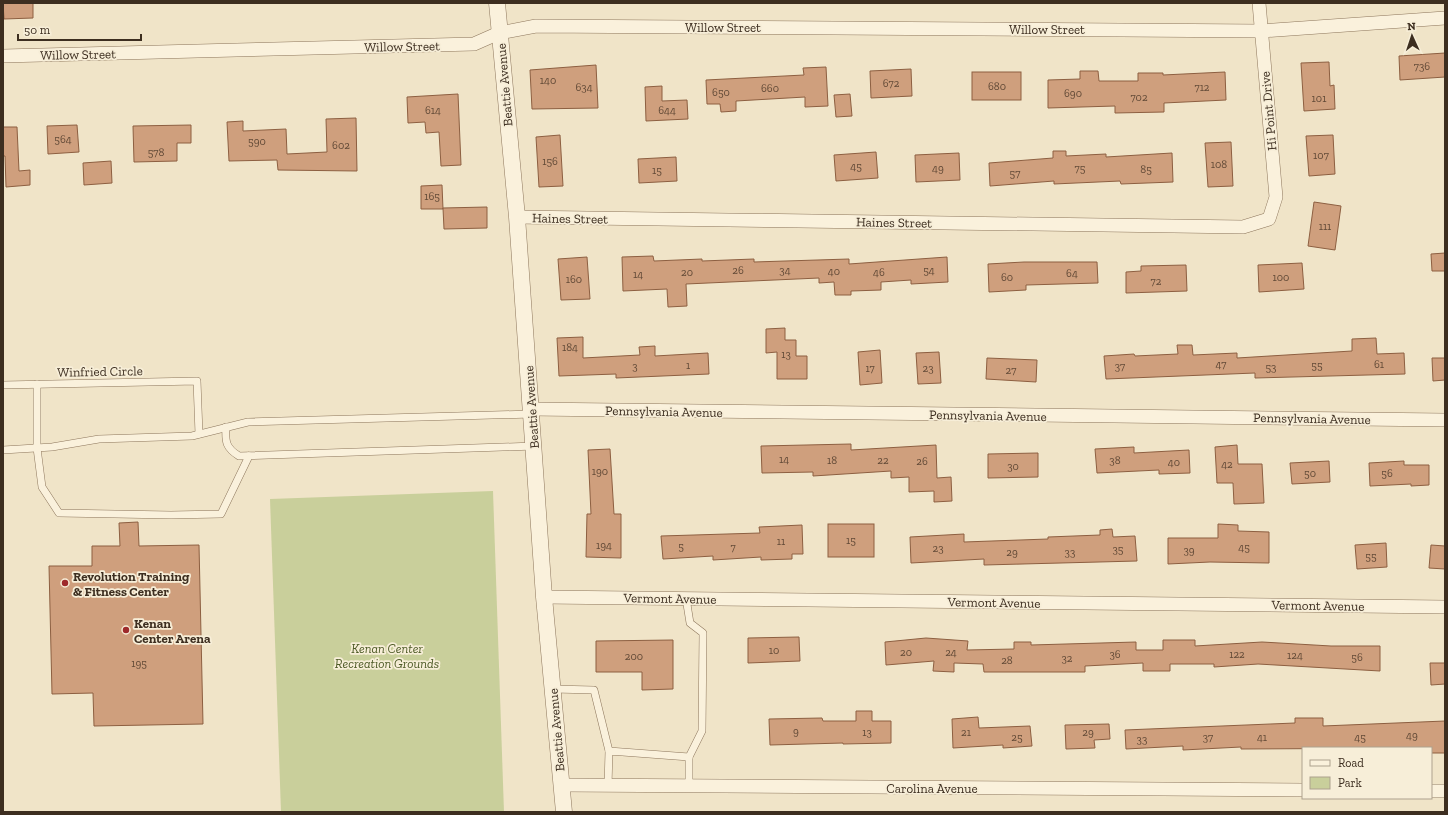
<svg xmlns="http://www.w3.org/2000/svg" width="1448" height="815" viewBox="0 0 1448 815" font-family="'Zilla Slab',serif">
	<rect width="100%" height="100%" fill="#f0e4c8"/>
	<path fill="#c9cf9b" d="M493 491 504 812H281L270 499Z"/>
	<g fill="#cf9f7d" stroke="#8d5f41">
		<path d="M3 3H33V18L4 19Z"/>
		<path d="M1445 53V77L1400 80 1399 56Z"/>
		<path d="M1329 62 1330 86 1334 85 1335 109 1304 111 1301 63Z"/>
		<path d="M596 65 598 108 532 109 530 70Z"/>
		<path d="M826 67 828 106 805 107V97L736 101V111L721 112 720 104H707L706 80 804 75 803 68Z"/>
		<path d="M911 69 912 96 871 98 870 71Z"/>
		<path d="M1080 71H1098L1099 81H1138V73H1163V75L1225 72 1226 100 1164 103V112L1115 113V106L1048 108V80L1080 79Z"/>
		<rect x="972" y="72" width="49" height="28"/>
		<path d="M662 86V101L687 100 688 119 646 121 645 87Z"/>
		<path d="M458 94 461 165 441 166 439 132 426 133 425 122 408 123 407 97Z"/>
		<path d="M850 94 852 116 836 117 834 95Z"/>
		<path d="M356 118 357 171 278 170 277 160 229 161 227 122 243 121V131L286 129 287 154 327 152 326 119Z"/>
		<path d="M77 125 79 152 48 154 47 126Z"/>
		<path d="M191 125V143H177V161L134 162 133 126Z"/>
		<path d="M3 127H17L19 171 30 170V185L6 187 5 156H3Z"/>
		<path d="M560 135 563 186 539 187 536 137Z"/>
		<path d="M1333 135 1335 174 1309 176 1306 136Z"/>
		<path d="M1231 142 1233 186 1208 187 1205 143Z"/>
		<path d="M1053 151H1066V156L1106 154V157L1172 153 1173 182 1121 184 1120 181 1054 184V181L990 186 989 163 1053 158Z"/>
		<path d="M876 152 878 178 836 181 834 155Z"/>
		<path d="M959 153 960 180 916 182 915 155Z"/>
		<path d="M676 157 677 181 639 183 638 159Z"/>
		<path d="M111 161 112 183 84 185 83 163Z"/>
		<path d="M442 185 443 209H421V186Z"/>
		<path d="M1314 202 1341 206 1335 250 1308 246Z"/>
		<path d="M487 207V228L444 229 443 208Z"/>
		<path d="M1445 253V271H1432L1431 254Z"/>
		<path d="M653 256 654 261 702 259V261L754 259V262L849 259V264L947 257 948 282 911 284V280L881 282V290L851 291V295H835L834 282 819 283V278L686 284 687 306 668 307 667 289 623 291 622 257Z"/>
		<path d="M587 257 590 299 561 300 558 259Z"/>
		<path d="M1024 262H1097L1098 283 1026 285V290L989 292 988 264Z"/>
		<path d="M1302 263 1304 289 1259 292 1258 265Z"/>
		<path d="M1186 265 1187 291 1126 293V272L1141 271V266Z"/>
		<path d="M785 328V340H796V356H807V379H777V352L766 353V329Z"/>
		<path d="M583 337V358L640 355 639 347 655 346V356L708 353 709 374 616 378V374L559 376 557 338Z"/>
		<path d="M1376 338 1377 354 1404 353 1405 374 1255 378V373L1106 379 1104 356 1134 354 1135 356 1178 354 1177 345H1192L1193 355 1237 353V358L1352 351V339Z"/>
		<path d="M880 350 882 383 860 385 858 352Z"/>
		<path d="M939 352 941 383 918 384 916 353Z"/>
		<path d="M987 358 1037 360 1036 382 986 379Z"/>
		<path d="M1432 358H1445V380L1433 381Z"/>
		<path d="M851 444V450L936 445 937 478 951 477 952 501 934 502V491L909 492V477L891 478V471L813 476V472L762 473 761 446Z"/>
		<path d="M1237 445 1238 464H1262L1264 503 1234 504 1233 483H1217L1215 447Z"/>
		<path d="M1134 447V453L1189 450 1190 473 1159 474V470L1097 473 1095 449Z"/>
		<path d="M610 449 614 514H621V558L586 557 587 514H591L588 450Z"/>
		<path d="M1038 453V477L988 478V454Z"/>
		<path d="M1329 461 1330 482 1292 484 1290 463Z"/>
		<path d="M1404 461V465H1429V485L1411 486V484L1370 486 1369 463Z"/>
		<path d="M138 522 139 546 199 545 203 724 94 726 93 693 52 694 49 566H92V546H120L119 523Z"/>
		<rect x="828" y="524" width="46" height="33"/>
		<path d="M1218 524 1238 525V531L1269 532V563L1210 562 1168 564V538H1218Z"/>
		<path d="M802 525 803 554H792V559L761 560V557L713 560V556L663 559 661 536 760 533 759 527Z"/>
		<path d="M1112 529 1113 537 1135 536 1137 561 984 565V559L911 563 910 537 964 534V542L1048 539V537L1100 535V530Z"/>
		<path d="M1386 543 1387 567 1357 569 1355 545Z"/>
		<path d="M1431 545 1445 546V569L1429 568Z"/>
		<path d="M799 637 800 661 748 663V638Z"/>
		<path d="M926 638 968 641 967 650 1014 649V642H1031V645L1136 642V650H1163V640H1195V646L1262 642 1331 646H1380V671L1258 664 1214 667V664H1170V671H1143V663L1085 666V672H984L983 664 954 663V672L933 671 934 661 886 665 885 642Z"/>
		<path d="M673 640V689L642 690V672H596V641Z"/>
		<path d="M1430 663H1445V684L1431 685Z"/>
		<path d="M856 711H872V721H891V743L843 744V743L770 745 769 719 822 718 823 721H856Z"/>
		<path d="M978 717 979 728 1030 726 1032 746 1003 748V745L953 748 952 719Z"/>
		<path d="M1295 718H1323V726L1445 721V753H1431V748L1241 749V747L1183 750V746L1126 749 1125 730 1295 723Z"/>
		<path d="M1109 724 1110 739 1094 740 1095 748 1066 749 1065 725Z"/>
	</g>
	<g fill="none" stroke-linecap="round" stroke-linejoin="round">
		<defs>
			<g id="service">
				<path d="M37 384V448L42 487 59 513 171 515 221 514 249 456"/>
				<path d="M3 385 197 381 199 434"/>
				<path d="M226 427C225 442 226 448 239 456L534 446"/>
				<path d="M3 450 52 447 99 439 192 436 248 422 531 414"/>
				<path d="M686 598 690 623 703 633 702 731 689 757V786"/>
				<path d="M553 689 594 690 609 751"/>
				<path d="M608 786 609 751 689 757"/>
			</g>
			<g id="minor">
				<path d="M3 56 474 44 499 33 536 26 1261 31 1445 18"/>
				<path d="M517 217 1243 227 1269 219 1276 197 1259 3"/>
				<path d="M531 409 1445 420"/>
				<path d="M544 597 1445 607"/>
				<path d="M561 785 1303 790"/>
				<path d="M1431 791H1445"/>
			</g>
			<path id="tertiary" d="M497 3 517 217 544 597 564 812"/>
		</defs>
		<use href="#service" stroke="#8d765c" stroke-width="8"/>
		<use href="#minor" stroke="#8d765c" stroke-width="14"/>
		<use href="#tertiary" stroke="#8d765c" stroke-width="17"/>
		<use href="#service" stroke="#faf1dc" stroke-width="7"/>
		<use href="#minor" stroke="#faf1dc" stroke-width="13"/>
		<use href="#tertiary" stroke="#faf1dc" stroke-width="16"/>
	</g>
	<g fill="#9e2a2b" stroke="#f7eed8" stroke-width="1.5">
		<circle cx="65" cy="583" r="4"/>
		<circle cx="126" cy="630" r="4"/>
	</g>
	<g text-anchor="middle" stroke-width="3.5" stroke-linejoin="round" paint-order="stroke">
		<g font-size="11" fill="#624a37">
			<text x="1422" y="70">736</text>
			<text x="548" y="84">140</text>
			<text x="891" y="87">672</text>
			<text x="997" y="90">680</text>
			<text x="584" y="91">634</text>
			<text x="1202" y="91">712</text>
			<text x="770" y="92">660</text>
			<text x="721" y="96">650</text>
			<text x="1073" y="97">690</text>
			<text x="1139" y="101">702</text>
			<text x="1319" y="102">101</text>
			<text x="433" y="114">614</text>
			<text x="667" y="114">644</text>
			<text x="63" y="143">564</text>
			<text x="257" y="145">590</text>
			<text x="341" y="149">602</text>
			<text x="156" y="156">578</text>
			<text x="1321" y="159">107</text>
			<text x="550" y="165">156</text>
			<text x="1219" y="168">108</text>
			<text x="856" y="170">45</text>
			<text x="938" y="172">49</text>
			<text x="1080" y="172">75</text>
			<text x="1146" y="173">85</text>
			<text x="657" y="174">15</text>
			<text x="1015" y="177">57</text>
			<text x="432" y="200">165</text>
			<text x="1325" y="230">111</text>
			<text x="738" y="274">26</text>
			<text x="785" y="274">34</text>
			<text x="929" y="274">54</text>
			<text x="834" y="275">40</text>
			<text x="687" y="276">20</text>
			<text x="879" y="276">46</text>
			<text x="1072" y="277">64</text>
			<text x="638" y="278">14</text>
			<text x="1007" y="281">60</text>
			<text x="1281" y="281">100</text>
			<text x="574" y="283">160</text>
			<text x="1156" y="285">72</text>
			<text x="570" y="351">184</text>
			<text x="786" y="358">13</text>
			<text x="1221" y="368">47</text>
			<text x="1379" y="368">61</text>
			<text x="688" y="369">1</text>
			<text x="1317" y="369">55</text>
			<text x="635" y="370">3</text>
			<text x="1120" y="370">37</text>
			<text x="1271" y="371">53</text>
			<text x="870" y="372">17</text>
			<text x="928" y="372">23</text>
			<text x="1011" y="374">27</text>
			<text x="784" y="463">14</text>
			<text x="832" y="464">18</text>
			<text x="883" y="464">22</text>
			<text x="1115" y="464">38</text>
			<text x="922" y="465">26</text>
			<text x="1174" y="466">40</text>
			<text x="1227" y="468">42</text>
			<text x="1013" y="470">30</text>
			<text x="600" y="475">190</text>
			<text x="1310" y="477">50</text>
			<text x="1387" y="477">56</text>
			<text x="851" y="544">15</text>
			<text x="781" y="545">11</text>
			<text x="604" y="549">194</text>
			<text x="681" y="550">5</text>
			<text x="733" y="551">7</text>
			<text x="1244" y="551">45</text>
			<text x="938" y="552">23</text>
			<text x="1118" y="553">35</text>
			<text x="1189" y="554">39</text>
			<text x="1012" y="556">29</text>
			<text x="1070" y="556">33</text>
			<text x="1371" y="560">55</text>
			<text x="774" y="654">10</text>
			<text x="906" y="656">20</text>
			<text x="951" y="656">24</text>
			<text x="1115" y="658">36</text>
			<text x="1237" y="658">122</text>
			<text x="1295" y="659">124</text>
			<text x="634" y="660">200</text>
			<text x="1357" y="661">56</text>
			<text x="1067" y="662">32</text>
			<text x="1007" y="664">28</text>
			<text x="139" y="667">195</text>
			<text x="796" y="735">9</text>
			<text x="867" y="736">13</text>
			<text x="966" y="736">21</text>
			<text x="1088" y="736">29</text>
			<text x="1412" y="739">49</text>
			<text x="1017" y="741">25</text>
			<text x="1208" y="741">37</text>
			<text x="1262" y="741">41</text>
			<text x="1360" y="741">45</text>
			<text x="1142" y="743">33</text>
		</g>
		<g font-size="13" fill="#3d2e20" stroke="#f7eed8">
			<text x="723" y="32">Willow Street</text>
			<text x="1047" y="34">Willow Street</text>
			<text transform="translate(402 46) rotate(-1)" y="5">Willow Street</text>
			<text transform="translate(78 54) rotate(-1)" y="5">Willow Street</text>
			<text transform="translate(504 85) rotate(-95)" y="5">Beattie Avenue</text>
			<text transform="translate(1268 111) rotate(-95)" y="5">Hi Point Drive</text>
			<text transform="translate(570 218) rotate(1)" y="5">Haines Street</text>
			<text transform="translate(894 222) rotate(1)" y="5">Haines Street</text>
			<text transform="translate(100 371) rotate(-1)" y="5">Winfried Circle</text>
			<text transform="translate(531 407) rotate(-94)" y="5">Beattie Avenue</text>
			<text transform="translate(664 411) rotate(1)" y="5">Pennsylvania Avenue</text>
			<text transform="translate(988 415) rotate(1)" y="5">Pennsylvania Avenue</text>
			<text transform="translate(1312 418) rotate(1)" y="5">Pennsylvania Avenue</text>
			<text transform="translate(670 598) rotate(1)" y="5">Vermont Avenue</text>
			<text transform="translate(994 602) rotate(1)" y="5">Vermont Avenue</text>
			<text transform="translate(1318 605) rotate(1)" y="5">Vermont Avenue</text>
			<text transform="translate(556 730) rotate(-95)" y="5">Beattie Avenue</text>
			<text x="932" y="793">Carolina Avenue</text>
		</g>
		<g font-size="13" font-weight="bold" fill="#3d2e20" stroke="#f7eed8" text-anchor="start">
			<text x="73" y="581">Revolution Training<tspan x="73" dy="15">&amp; Fitness Center</tspan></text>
			<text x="134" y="628">Kenan<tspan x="134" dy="15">Center Arena</tspan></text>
		</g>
		<g font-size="13" font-style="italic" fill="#4d5a26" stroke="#f7eed8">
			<text x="387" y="653">Kenan Center<tspan x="387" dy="15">Recreation Grounds</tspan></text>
		</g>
	</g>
	<rect width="1448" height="815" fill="none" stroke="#3d2e20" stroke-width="8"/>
	<rect x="1302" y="747" width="130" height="52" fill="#f7eed8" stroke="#ada18e"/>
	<rect x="1310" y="760" width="20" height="6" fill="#faf1dc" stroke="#ada18e"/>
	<text x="1338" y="767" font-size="12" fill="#3d2e20">Road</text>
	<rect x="1310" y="777" width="20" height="12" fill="#c9cf9b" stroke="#ada18e"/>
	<text x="1338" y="787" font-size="12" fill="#3d2e20">Park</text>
	<g transform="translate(1412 36) rotate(357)" stroke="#f7eed8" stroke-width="3" paint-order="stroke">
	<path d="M0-3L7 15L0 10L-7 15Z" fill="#3d2e20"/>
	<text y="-6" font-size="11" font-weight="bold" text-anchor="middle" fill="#3d2e20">N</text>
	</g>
	<path d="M18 34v6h123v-6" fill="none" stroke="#3d2e20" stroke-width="2"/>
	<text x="24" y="34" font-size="12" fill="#3d2e20" stroke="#f7eed8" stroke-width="3" paint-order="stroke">50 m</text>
</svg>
